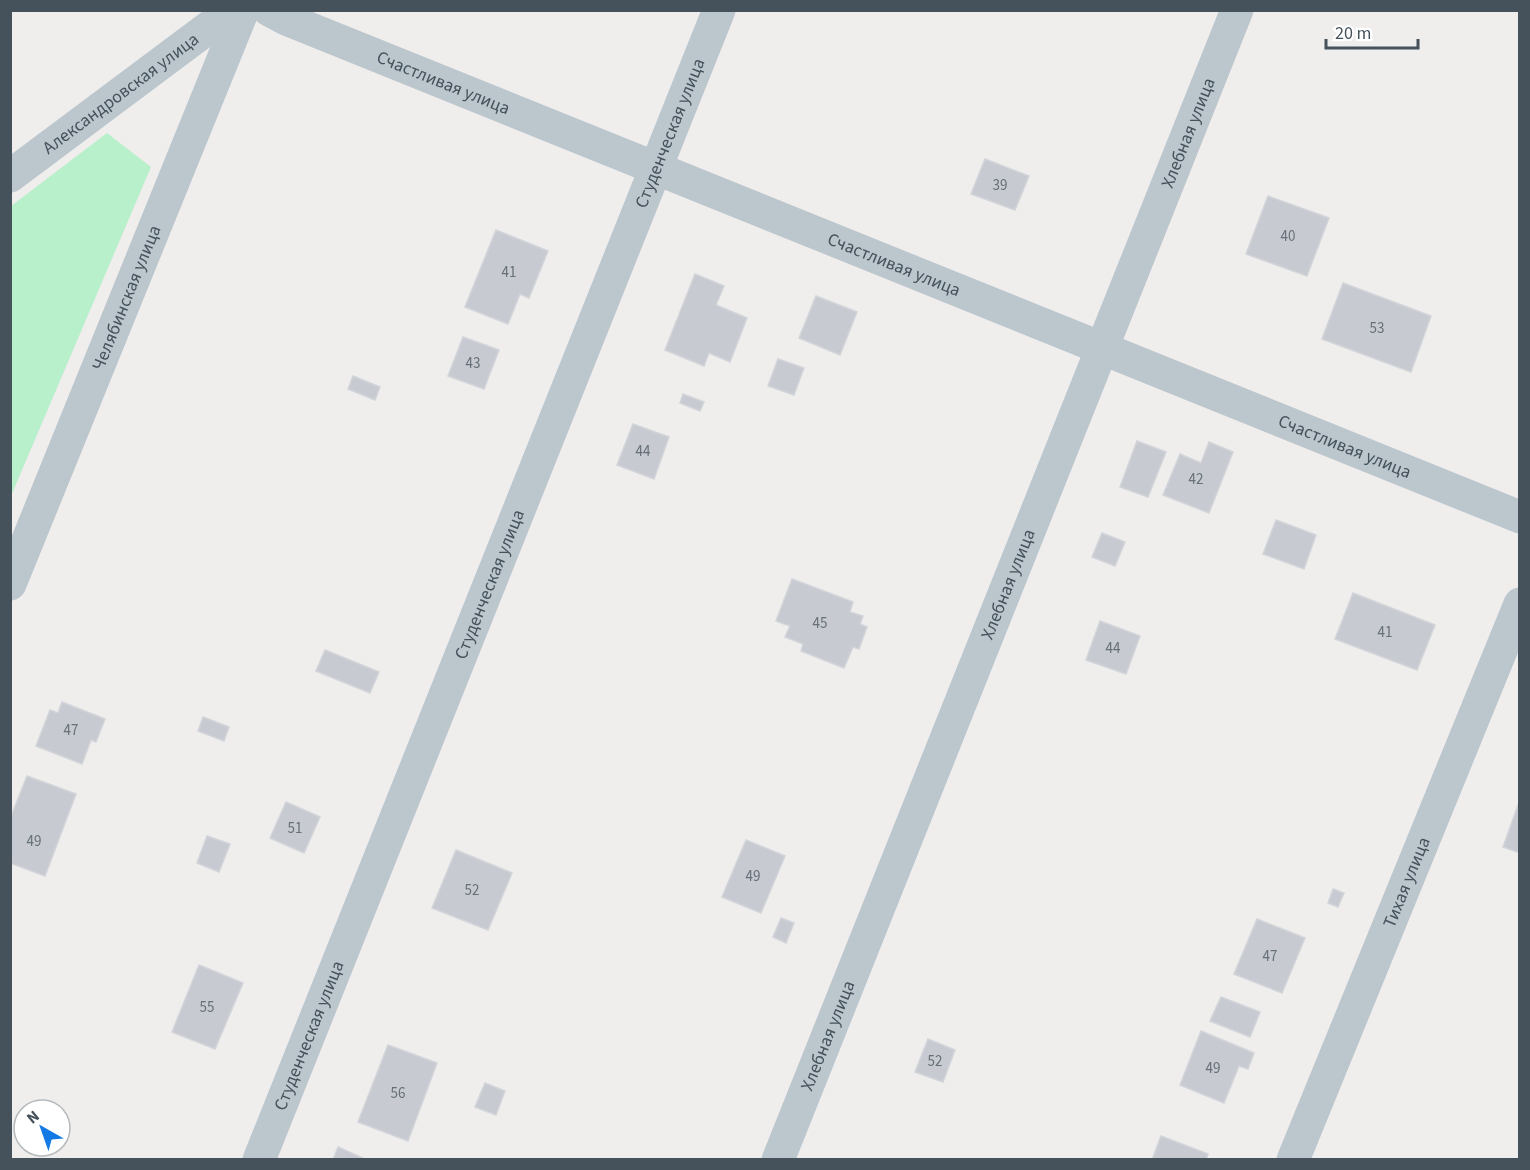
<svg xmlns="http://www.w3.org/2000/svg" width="1530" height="1170" viewBox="0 0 1530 1170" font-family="'Source Sans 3',sans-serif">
	<rect width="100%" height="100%" fill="#f0eded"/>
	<path fill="#b9f0cc" d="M107 133 151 167 11 496V206Z"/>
	<g fill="#c7cad0" stroke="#d1d4d9" stroke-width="1.5">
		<path d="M985 159 1029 176 1015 210 971 194Z"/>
		<path d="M1268 196 1329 218 1307 276 1246 254Z"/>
		<path d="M496 230 548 251 529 298 520 294 508 324 465 307Z"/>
		<path d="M695 274 724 286 716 305 747 318 730 362 709 353 704 366 665 350Z"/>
		<path d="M1343 283 1431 316 1411 372 1322 339Z"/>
		<path d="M816 296 857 312 840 355 799 338Z"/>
		<path d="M463 337 499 350 484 389 448 376Z"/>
		<path d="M778 359 804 368 794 395 768 386Z"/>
		<path d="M353 376 380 387 375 400 348 389Z"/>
		<path d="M683 394 704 402 700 411 680 403Z"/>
		<path d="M633 424 669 437 654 479 617 465Z"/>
		<path d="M1137 441 1166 452 1148 497 1120 487Z"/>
		<path d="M1209 442 1233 452 1209 513 1163 495 1180 454 1201 463Z"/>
		<path d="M1276 520 1316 535 1304 569 1263 554Z"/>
		<path d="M1102 533 1125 542 1115 566 1092 557Z"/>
		<path d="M792 579 853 602 850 612 863 616 860 624 867 627 859 649 853 647 844 668 801 651 803 644 785 637 790 626 776 621Z"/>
		<path d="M1353 593 1435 625 1417 670 1335 639Z"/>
		<path d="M1100 621 1140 636 1126 674 1086 660Z"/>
		<path d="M325 650 379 672 370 693 316 671Z"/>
		<path d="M62 702 105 719 96 742 91 740 82 764 36 746 50 710 58 713Z"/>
		<path d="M203 717 229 727 224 741 198 731Z"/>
		<path d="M27 776 76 794 45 876 10 863V819Z"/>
		<path d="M286 802 320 817 304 853 270 838Z"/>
		<path d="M1518 805 1520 806V853L1503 847Z"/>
		<path d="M207 836 230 844 219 872 197 863Z"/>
		<path d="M746 840 785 856 761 913 722 897Z"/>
		<path d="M456 850 512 873 488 930 432 908Z"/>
		<path d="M1333 889 1344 893 1338 907 1328 903Z"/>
		<path d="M781 918 794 923 786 943 773 937Z"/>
		<path d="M1257 919 1305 938 1282 993 1234 974Z"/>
		<path d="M199 965 243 983 215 1049 172 1032Z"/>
		<path d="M1221 997 1260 1012 1250 1037 1210 1021Z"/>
		<path d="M1201 1031 1254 1053 1248 1069 1239 1066 1224 1103 1180 1085Z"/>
		<path d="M928 1039 955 1050 943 1082 915 1072Z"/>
		<path d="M388 1045 437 1063 408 1141 358 1122Z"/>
		<path d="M485 1083 505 1091 496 1115 475 1107Z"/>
		<path d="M1161 1136 1208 1154 1206 1160H1152Z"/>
		<path d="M338 1147 367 1160H333Z"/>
	</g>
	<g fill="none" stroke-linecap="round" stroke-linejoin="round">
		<g stroke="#bbc6cd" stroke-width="33">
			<path id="s1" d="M269 10 286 19 1520 517"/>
			<path id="s2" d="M10 176 232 10"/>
			<path id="s3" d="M10 584 243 10"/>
			<path id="s4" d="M259 1160 719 10"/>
			<path id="s5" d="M778 1160 1237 10"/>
			<path id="s6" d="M1293 1160 1520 604"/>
		</g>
	</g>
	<g text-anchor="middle" stroke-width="4.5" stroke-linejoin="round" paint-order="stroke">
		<g font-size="15" fill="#667078">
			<text x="1000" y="190">39</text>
			<text x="1288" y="241">40</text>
			<text x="509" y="277">41</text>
			<text x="1377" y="333">53</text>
			<text x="473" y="368">43</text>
			<text x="643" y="456">44</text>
			<text x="1196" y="484">42</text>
			<text x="820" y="628">45</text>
			<text x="1385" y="637">41</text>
			<text x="1113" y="653">44</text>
			<text x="71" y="735">47</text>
			<text x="295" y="833">51</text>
			<text x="34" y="846">49</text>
			<text x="753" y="881">49</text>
			<text x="472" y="895">52</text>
			<text x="1270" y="961">47</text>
			<text x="207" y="1012">55</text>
			<text x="935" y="1066">52</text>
			<text x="1213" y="1073">49</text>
			<text x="398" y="1098">56</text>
		</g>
		<g font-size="18" fill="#45525b" stroke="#fff">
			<text dy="6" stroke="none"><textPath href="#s1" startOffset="189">Счастливая улица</textPath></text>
			<text dy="6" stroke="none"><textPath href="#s2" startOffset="138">Александровская улица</textPath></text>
			<text dy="6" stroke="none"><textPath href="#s4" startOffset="1106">Студенческая улица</textPath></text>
			<text dy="6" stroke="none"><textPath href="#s5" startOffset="1106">Хлебная улица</textPath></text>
			<text dy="6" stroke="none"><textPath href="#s1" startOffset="675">Счастливая улица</textPath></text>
			<text dy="6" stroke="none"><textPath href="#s3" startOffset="309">Челябинская улица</textPath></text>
			<text dy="6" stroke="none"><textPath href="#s1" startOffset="1161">Счастливая улица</textPath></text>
			<text dy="6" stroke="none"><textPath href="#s4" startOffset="620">Студенческая улица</textPath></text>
			<text dy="6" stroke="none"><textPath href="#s5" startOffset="620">Хлебная улица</textPath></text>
			<text dy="6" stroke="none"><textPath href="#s6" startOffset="300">Тихая улица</textPath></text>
			<text dy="6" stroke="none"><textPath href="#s4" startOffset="134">Студенческая улица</textPath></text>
			<text dy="6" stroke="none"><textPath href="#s5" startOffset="134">Хлебная улица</textPath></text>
		</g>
	</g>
	<rect width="1530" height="1170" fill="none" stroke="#45525b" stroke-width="24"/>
	<g transform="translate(42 1128) rotate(320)"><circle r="28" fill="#ffffff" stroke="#b5babd" stroke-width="1.5"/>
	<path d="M0-4.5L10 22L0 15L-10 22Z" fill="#1379e4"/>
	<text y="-9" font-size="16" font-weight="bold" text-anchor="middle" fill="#45525b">N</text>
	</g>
	<path d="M1326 39v9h92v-9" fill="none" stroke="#45525b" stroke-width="3"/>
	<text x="1335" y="39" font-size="18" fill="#45525b" stroke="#ffffff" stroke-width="4.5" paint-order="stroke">20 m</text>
</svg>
